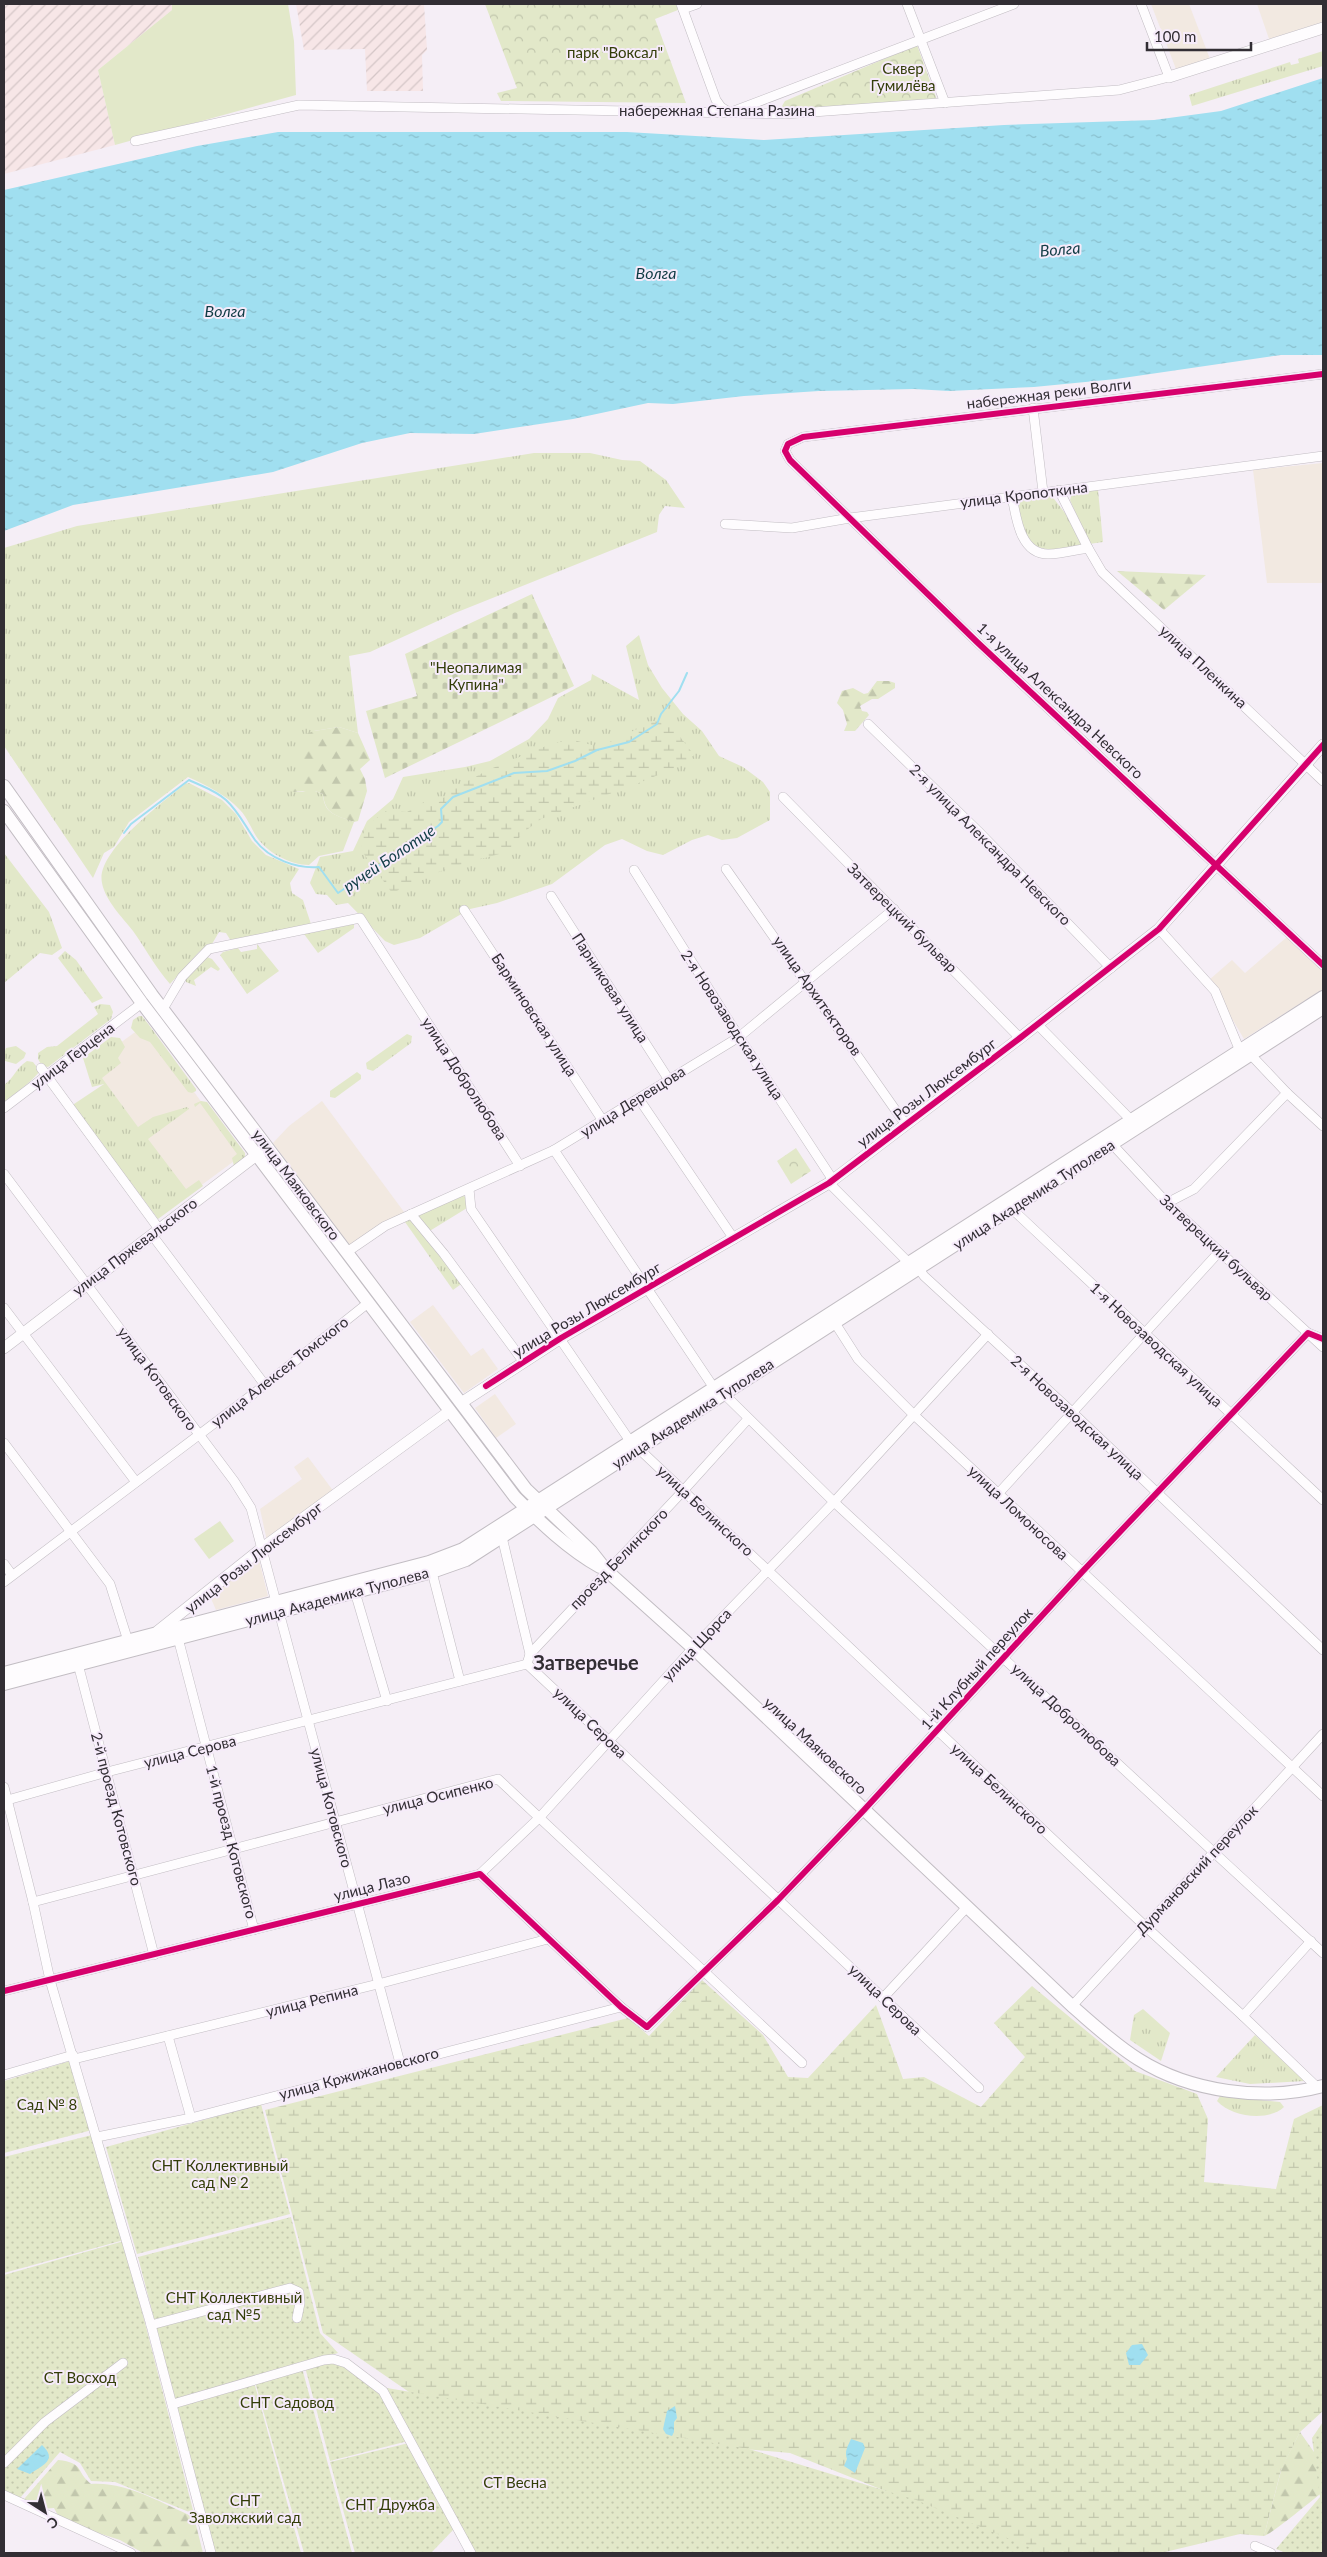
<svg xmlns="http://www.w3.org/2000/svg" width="1327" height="2557" viewBox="0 0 1327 2557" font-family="Lato,sans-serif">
	<defs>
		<pattern id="industrial-furrows" width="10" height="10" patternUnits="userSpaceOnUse" patternTransform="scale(1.25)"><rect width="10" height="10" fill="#f7e6e7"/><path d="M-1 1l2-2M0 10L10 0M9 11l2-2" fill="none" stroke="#d4c6c7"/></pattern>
		<pattern id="grass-tufts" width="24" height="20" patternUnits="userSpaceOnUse" patternTransform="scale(1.25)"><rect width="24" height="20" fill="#e2e8c9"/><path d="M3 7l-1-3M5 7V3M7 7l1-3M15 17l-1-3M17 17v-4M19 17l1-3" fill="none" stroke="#c2c7ad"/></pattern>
		<pattern id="forest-firs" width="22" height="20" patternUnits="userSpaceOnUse" patternTransform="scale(1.25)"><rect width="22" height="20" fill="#e2e8c9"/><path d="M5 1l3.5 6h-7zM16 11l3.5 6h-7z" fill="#c2c7ad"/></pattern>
		<pattern id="wetland-marsh" width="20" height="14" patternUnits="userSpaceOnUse" patternTransform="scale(1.25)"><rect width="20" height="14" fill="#e2e8c9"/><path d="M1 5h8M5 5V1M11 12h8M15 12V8" fill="none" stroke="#c2c7ad"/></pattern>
		<pattern id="cemetery-stones" width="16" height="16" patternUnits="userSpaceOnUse" patternTransform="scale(1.25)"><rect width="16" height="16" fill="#e2e8c9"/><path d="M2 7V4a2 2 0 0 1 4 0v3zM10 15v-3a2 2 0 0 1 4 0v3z" fill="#c2c7ad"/></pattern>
		<pattern id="park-crowns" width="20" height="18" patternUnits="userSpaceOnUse" patternTransform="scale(1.25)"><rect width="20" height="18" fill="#e2e8c9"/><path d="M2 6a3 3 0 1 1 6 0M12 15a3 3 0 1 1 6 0" fill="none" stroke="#c2c7ad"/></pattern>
		<pattern id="garden-dots" width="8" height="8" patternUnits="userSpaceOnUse" patternTransform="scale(1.25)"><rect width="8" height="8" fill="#e2e8c9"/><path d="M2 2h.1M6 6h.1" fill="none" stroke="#c2c7ad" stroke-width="1.8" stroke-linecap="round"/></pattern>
		<pattern id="water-ripples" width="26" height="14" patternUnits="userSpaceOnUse" patternTransform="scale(1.25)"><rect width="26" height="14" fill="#a0dff0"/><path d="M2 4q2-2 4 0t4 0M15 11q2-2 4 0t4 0" fill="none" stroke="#8ac0ce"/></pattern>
	</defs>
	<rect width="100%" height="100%" fill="#f5eef6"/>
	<g fill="#f2e9e1">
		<path d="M1151 4H1189L1210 59 1176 69Z"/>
		<path d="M1257 4H1323V22L1269 39Z"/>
		<path d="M1323 463V583H1267L1253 470Z"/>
		<path d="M1287 937 1323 971V989L1244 1039 1209 980 1232 960 1245 973Z"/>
		<path d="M145 1025 241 1156 188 1195 91 1064Z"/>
		<path d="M322 1101 407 1216 352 1249 273 1143 289 1126Z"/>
		<path d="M433 1305 471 1356 483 1348 498 1369 464 1393 410 1322Z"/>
		<path d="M495 1394 516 1424 496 1438 475 1408Z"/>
		<path d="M308 1457 334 1492 267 1541 260 1509 302 1479 294 1467Z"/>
		<path d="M258 1556 268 1596 216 1610 209 1594Z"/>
	</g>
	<g fill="url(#industrial-furrows)">
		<path d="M4 4H172V10L98 70 115 145 4 174Z"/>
		<path d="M296 4H424L427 50 422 55 423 91H367L365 49 304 50Z"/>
	</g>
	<g fill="url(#grass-tufts)">
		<path d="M1323 51V66L1192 106 1189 95 1290 62 1291 65 1299 63 1298 59Z"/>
		<path d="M534 453H590L622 460 640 461 666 480 685 508 665 506 659 515 657 532 455 613 370 652 349 656 358 733 339 727 314 731 309 770 294 792 315 791 323 794C324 815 337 815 354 822L343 851 319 856 309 865C290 865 266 852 256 836 251 828 247 817 240 810 225 794 208 786 188 777L129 822 114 847 104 853 93 878 4 746V548L77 526Z"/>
		<path d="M1073 490H1098L1103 542 1089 544 1070 500Z"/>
		<path d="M1051 495 1072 522 1082 544 1080 546C1029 555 1024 547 1016 497Z"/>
		<path d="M639 635 648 665 662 688 683 714 702 731 719 756 743 767 763 782 770 792V820L737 838 722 840 708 835 692 840 663 855 647 851 622 839 605 845 552 884 497 903 470 909 420 938 394 945 385 941 348 903 336 905 327 895 316 894 310 883 320 857 353 851 367 821 393 799 403 777 465 767 490 761 529 739 548 719 558 698 591 680 592 674 639 700 626 646Z"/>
		<path d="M189 783 222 800 236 814 252 841 266 855 299 869 290 883 292 893 303 900 311 924 231 941 226 933 219 932 212 944 199 952 170 984C155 967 146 949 133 931 122 917 105 900 102 883 95 852 163 802 185 784Z"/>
		<path d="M4 853 49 912 62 948 52 955 40 953 4 983Z"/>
		<path d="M354 924V928L318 953 304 934Z"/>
		<path d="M257 944 279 971 247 994 220 955 223 952 238 948 241 952 257 949Z"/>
		<path d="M65 951 76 960 103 998 92 1003 58 958Z"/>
		<path d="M207 957 212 959 220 969 218 971 211 967 194 980 196 986 186 982 185 979Z"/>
		<path d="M100 1004 110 1005 113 1012 111 1019 48 1067 42 1066 38 1059V1053L47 1047 57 1046 98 1014 94 1007Z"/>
		<path d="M139 1016H142L149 1025 196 1089V1091L192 1093 188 1092 150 1042 140 1038 131 1028 133 1020Z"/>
		<path d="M407 1034 412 1036 411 1043 373 1071 367 1069 366 1063Z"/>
		<path d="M111 1037 120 1038 125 1047 118 1058 121 1063 102 1078 138 1127 153 1117 187 1107 189 1109 148 1139 186 1189 199 1180 203 1186 158 1219 74 1107V1104L104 1084 92 1087 83 1058Z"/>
		<path d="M16 1046 26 1053 24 1058 16 1064 5 1061 4 1054 6 1048Z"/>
		<path d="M27 1061 33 1062 40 1071C29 1084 17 1092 4 1102V1085C15 1077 15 1069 27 1061Z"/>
		<path d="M357 1072 361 1075V1079L335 1098 330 1097V1091Z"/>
		<path d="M201 1101 207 1102 245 1153V1160L234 1166 232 1158 237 1154 200 1103 195 1107 194 1104Z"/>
		<path d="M462 1195 467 1198V1208L428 1232 415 1216Z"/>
		<path d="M411 1218 464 1282 453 1290 405 1222Z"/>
		<path d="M1143 2009 1170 2033 1161 2061 1130 2040 1134 2015Z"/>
		<path d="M1255 2035 1305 2081 1250 2084 1216 2077Z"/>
		<path d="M1220 2096 1280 2102 1284 2107C1268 2122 1231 2117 1217 2101Z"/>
	</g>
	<g fill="url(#forest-firs)">
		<path d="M1117 571 1206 575 1164 610Z"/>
		<path d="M877 681H889L895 683V688L878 699H872L860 706 862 711 867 712 869 715 855 731H844L847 724 843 710 837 703 842 691 853 688 864 694 868 693Z"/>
		<path d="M339 727 358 733 370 760 360 769 365 779 367 791 358 821 354 822C336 815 325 815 323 794L315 791 311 794 303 791 294 792 286 790 287 778 308 770 301 763V736L314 731Z"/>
		<path d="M1300 2432 1323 2465V2492C1312 2500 1272 2534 1264 2536L1282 2467Z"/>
		<path d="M58 2460C85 2463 75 2471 91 2484 126 2481 163 2504 194 2517L203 2553H143L120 2540 61 2521 54 2508 41 2509 19 2505Z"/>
	</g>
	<g fill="url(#wetland-marsh)">
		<path d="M654 721 671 725 694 755 682 765 634 785 541 819 524 832 507 852 448 868 392 893 364 854 360 840 367 826 386 811 407 812 424 802 436 805 451 790 488 770 546 746 570 739 599 747Z"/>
		<path d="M702 1980 763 2035 788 2077 808 2078 876 2005 903 2079 924 2077 981 2107 1025 2057 994 2023 1032 1986 1135 2071 1197 2094 1208 2119 1204 2182 1276 2189 1294 2119 1323 2105V2411L1300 2432 1281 2470 1264 2536 1240 2534 1161 2553H1041L790 2453 679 2443 409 2392 323 2333 265 2110 628 2018 649 2036Z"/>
	</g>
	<path fill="url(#cemetery-stones)" d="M532 594 574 686 385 778 366 711 417 696 405 654Z"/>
	<g fill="url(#park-crowns)">
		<path d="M485 4H676L678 10 655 19 686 103 501 101 497 93 517 88Z"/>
		<path d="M917 45 937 100 785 111 782 106 785 101Z"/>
		<path d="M796 1148 811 1171 791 1184 777 1161Z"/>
	</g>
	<g fill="url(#garden-dots)">
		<path d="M70 2061 92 2130 4 2153V2081Z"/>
		<path d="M261 2104 290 2214 137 2254 106 2147Z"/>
		<path d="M96 2134 124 2240 4 2273V2157Z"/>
		<path d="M291 2217 320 2333 338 2353 175 2399 138 2257Z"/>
		<path d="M124 2241 194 2514 115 2482 91 2481 80 2463 60 2452 20 2498 4 2490V2275Z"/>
		<path d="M333 2361 359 2375 381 2393 408 2441 330 2461 305 2367Z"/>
		<path d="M302 2368 352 2553H304L255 2382Z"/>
		<path d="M254 2382 301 2553H213L175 2406Z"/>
		<path d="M387 2388 749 2449 916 2500 1043 2553H471Z"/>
		<path d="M1323 2422V2553H1286L1276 2549 1320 2497 1312 2438Z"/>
		<path d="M409 2443 454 2529 431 2553H355L330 2462Z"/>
	</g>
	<g fill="#e2e8c9">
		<path d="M172 4H288L294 41 296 95 115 145 98 70 172 10Z"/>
		<path d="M220 1521 234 1541 209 1559 194 1539Z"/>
	</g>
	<g fill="url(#water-ripples)">
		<path d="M1323 78V355H1281L1116 379 1034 387 949 391 914 389 819 391 744 396 673 404 648 403 573 419 474 434 410 433 362 443 273 472 73 505 4 531V190L197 146 278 132H627L764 140 1004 125 1154 120 1221 111Z"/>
		<path d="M1142 2344 1148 2355 1140 2365H1129L1126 2353 1132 2345Z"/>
		<path d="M675 2406 677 2418 674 2422V2432L672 2436 666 2434 663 2429 667 2411Z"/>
		<path d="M851 2439 863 2443 865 2448 855 2473 844 2466 847 2459C844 2451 848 2446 851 2439Z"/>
		<path d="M42 2445C58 2460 43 2465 30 2474L17 2469Z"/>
	</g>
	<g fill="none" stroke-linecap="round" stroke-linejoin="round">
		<path stroke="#a0dff0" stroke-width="2" d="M124 833 131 824 189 780C201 786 215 790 226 800 239 812 245 826 255 840 269 859 297 869 319 867L338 893 438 826 442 822 441 809 453 797 514 773 547 771 575 761 597 750 629 742 657 724 661 714 679 691 687 673"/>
		<defs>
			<g id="street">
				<path d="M681 4 716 100 721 107 729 112"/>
				<path d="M907 4 945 103"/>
				<path d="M683 9 697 4"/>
				<path d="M734 111 1014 4"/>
				<path d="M135 141 299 105 785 114 1119 90 1169 77 1141 4"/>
				<path d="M1323 374 803 437 788 444 785 451 790 460 977 642 1323 965"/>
				<path d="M1033 408 1043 492"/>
				<path d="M1012 496C1016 517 1020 555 1049 554 1062 554 1075 550 1088 548L1059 490"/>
				<path d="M725 524 792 528 850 518 1323 456"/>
				<path d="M1088 548 1102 572 1323 781"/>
				<path d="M868 724 978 831 1111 968"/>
				<path d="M783 797 1020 1038"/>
				<path d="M726 869 906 1125"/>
				<path d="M634 870 739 1037 833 1180"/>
				<path d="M551 896 669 1080"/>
				<path d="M464 910 603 1121"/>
				<path d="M1159 929 1215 991 1240 1051"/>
				<path d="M163 1009 182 977 209 949 360 918 520 1166"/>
				<path d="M1038 1025 1131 1120"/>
				<path d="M1251 1055 1287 1093 1323 1126"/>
				<path d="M41 1068 159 1229"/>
				<path d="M639 1099 734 1239"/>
				<path d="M4 1108 142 1003"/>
				<path d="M1112 1144 1167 1203 1323 1347"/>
				<path d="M554 1150 714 1388"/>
				<path d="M4 1174 234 1481 251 1508 276 1602"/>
				<path d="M829 1183 909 1263"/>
				<path d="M469 1189 471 1209 630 1441"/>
				<path d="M1167 1203 1194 1189 1287 1093"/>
				<path d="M1012 1209 1323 1500"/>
				<path d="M411 1214 444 1254 523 1361"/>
				<path d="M152 1235 265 1385"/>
				<path d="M347 1252 385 1226 407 1216 554 1150 739 1037 894 909"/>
				<path d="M919 1269 924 1276 1072 1412 1323 1650"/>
				<path d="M4 1308 136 1482"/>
				<path d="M835 1323 858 1359 914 1415 1323 1796"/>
				<path d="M724 1394 834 1502 1323 1953"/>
				<path d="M4 1443 110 1584 128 1641"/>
				<path d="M639 1449 1145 1926 1243 2016 1317 2087"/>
				<path d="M997 1495 1219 1252"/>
				<path d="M502 1537 530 1654"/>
				<path d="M4 1564 12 1575"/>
				<path d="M432 1572 460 1681"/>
				<path d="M4 1582 265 1385 368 1303"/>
				<path d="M355 1592 387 1701"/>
				<path d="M279 1612 400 2063"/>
				<path d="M178 1638 254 1930"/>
				<path d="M78 1664 154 1955"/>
				<path d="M527 1664 530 1654 683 1491 748 1419"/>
				<path d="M4 1787 33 1902 50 1980 151 2325 211 2553"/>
				<path d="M4 1801 107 1772 527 1664 979 2088"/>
				<path d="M480 1874 540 1817 693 1648 834 1502 988 1334"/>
				<path d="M33 1902 498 1779 802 2063"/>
				<path d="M4 1991 480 1874 621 2007 647 2027 778 1900 864 1810 1082 1572 1308 1333 1323 1339"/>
				<path d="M883 1998 967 1907"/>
				<path d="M1072 2006 1323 1734"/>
				<path d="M1243 2016 1311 1941"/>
				<path d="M168 2036 191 2118"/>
				<path d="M74 2059 378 1984 548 1939"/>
				<path d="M4 2075 73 2055"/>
				<path d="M97 2137 191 2118 621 2007"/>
				<path d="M151 2325 290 2288 299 2292 300 2303 297 2318"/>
				<path d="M173 2404 324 2360 333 2359 346 2363 383 2391 471 2553"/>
				<path d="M4 2463 45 2422 123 2363"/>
				<path d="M4 2495 131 2553"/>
				<path d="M1255 2546 1271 2553"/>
			</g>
			<g id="secondary">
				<path d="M1169 77 1323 28"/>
				<path d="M4 1348 263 1150"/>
				<path d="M461 1403 561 1338 829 1183 1020 1038 1159 929 1323 745"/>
				<path d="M158 1631 261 1549 450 1411"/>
			</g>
			<g id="primary">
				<path d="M4 786 152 995 526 1489 591 1551 606 1570 693 1648 1072 2006C1093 2024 1114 2044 1138 2059 1190 2092 1264 2102 1323 2086"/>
				<path d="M4 811 142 1003 515 1497C540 1522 568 1549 600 1567"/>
				<path d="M4 1673 429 1562 463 1549 1323 997"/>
				<path d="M4 1684 432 1572 466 1560 1323 1008"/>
			</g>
		</defs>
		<use href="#street" stroke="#c2bdc3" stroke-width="10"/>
		<use href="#secondary" stroke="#c2bdc3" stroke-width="12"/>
		<use href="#primary" stroke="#c2bdc3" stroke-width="14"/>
		<use href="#street" stroke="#fefcfe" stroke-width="9"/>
		<use href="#secondary" stroke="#fefcfe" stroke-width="11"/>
		<use href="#primary" stroke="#fefcfe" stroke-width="12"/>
		<defs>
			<g id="cycleway">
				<path d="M1323 374 803 437 788 444 785 451 790 460 977 642 1323 965"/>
				<path d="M486 1386 561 1338 829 1183 1020 1038 1159 929 1323 745"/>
				<path d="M4 1991 480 1874 621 2007 647 2027 778 1900 864 1810 1082 1572 1308 1333 1323 1339"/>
			</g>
		</defs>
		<use href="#cycleway" stroke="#f6ebfa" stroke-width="9"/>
		<use href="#cycleway" stroke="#d6006c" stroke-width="6"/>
	</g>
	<g text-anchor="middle" stroke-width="4" stroke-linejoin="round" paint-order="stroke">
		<g font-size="15" fill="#333d08" stroke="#f6ebfa">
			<text x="615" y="58">парк "Воксал"</text>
			<text x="903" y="74">Сквер<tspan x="903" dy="17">Гумилёва</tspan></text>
			<text x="476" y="673">"Неопалимая<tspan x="476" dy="17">Купина"</tspan></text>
			<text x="47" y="2110">Сад № 8</text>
			<text x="220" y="2171">СНТ Коллективный<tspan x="220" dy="17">сад № 2</tspan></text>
			<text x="234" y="2303">СНТ Коллективный<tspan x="234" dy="17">сад №5</tspan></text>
			<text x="80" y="2383">СТ Восход</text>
			<text x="287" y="2408">СНТ Садовод</text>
			<text x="515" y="2488">СТ Весна</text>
			<text x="245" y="2506">СНТ<tspan x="245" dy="17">Заволжский сад</tspan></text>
			<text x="390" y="2510">СНТ Дружба</text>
		</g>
		<g font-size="15" fill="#322e34" stroke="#f6ebfa">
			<text x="717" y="116">набережная Степана Разина</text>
			<text transform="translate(1049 394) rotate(-7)" y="5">набережная реки Волги</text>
			<text transform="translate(1024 495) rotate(-7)" y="5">улица Кропоткина</text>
			<text transform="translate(1203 667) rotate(43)" y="5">улица Пленкина</text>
			<text transform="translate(1060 701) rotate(43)" y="5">1-я улица Александра Невского</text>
			<text transform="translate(990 845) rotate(45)" y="5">2-я улица Александра Невского</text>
			<text transform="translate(902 918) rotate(45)" y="5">Затверецкий бульвар</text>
			<text transform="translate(610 988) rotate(57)" y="5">Парниковая улица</text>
			<text transform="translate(817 996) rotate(55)" y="5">улица Архитекторов</text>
			<text transform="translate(534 1015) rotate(57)" y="5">Барминовская улица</text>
			<text transform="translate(732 1025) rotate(57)" y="5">2-я Новозаводская улица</text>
			<text transform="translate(73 1056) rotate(-37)" y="5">улица Герцена</text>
			<text transform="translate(464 1079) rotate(57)" y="5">улица Добролюбова</text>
			<text transform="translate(927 1093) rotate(-37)" y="5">улица Розы Люксембург</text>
			<text transform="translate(633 1102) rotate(-32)" y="5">улица Деревцова</text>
			<text transform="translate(296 1185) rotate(53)" y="5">улица Маяковского</text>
			<text transform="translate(1034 1195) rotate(-33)" y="5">улица Академика Туполева</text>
			<text transform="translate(135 1247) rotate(-37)" y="5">улица Пржевальского</text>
			<text transform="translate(1216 1248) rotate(43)" y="5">Затверецкий бульвар</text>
			<text transform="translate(587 1310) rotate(-31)" y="5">улица Розы Люксембург</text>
			<text transform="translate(1156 1345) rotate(43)" y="5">1-я Новозаводская улица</text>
			<text transform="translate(280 1372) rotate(-38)" y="5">улица Алексея Томского</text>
			<text transform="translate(157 1379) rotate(54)" y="5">улица Котовского</text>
			<text transform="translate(693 1414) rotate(-33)" y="5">улица Академика Туполева</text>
			<text transform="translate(1077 1418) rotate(43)" y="5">2-я Новозаводская улица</text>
			<text transform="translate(705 1511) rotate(43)" y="5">улица Белинского</text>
			<text transform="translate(1018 1513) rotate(43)" y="5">улица Ломоносова</text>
			<text transform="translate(254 1558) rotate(-38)" y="5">улица Розы Люксембург</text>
			<text transform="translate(619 1559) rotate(-46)" y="5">проезд Белинского</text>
			<text transform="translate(337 1597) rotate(-15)" y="5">улица Академика Туполева</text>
			<text transform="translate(697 1645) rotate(-47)" y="5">улица Щорса</text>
			<text transform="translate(977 1669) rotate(-48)" y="5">1-й Клубный переулок</text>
			<text transform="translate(1066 1715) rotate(43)" y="5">улица Добролюбова</text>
			<text transform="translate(590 1723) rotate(44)" y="5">улица Серова</text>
			<text transform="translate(815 1746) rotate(43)" y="5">улица Маяковского</text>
			<text transform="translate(190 1752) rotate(-14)" y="5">улица Серова</text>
			<text transform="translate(999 1789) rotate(43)" y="5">улица Белинского</text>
			<text transform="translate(438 1796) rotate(-14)" y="5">улица Осипенко</text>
			<text transform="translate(331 1808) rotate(75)" y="5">улица Котовского</text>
			<text transform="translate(116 1809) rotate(75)" y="5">2-й проезд Котовского</text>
			<text transform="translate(231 1842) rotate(75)" y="5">1-й проезд Котовского</text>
			<text transform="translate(1197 1870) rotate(-47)" y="5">Дурмановский переулок</text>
			<text transform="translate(372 1887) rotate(-14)" y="5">улица Лазо</text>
			<text transform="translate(885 2000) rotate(44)" y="5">улица Серова</text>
			<text transform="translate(312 2001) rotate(-14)" y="5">улица Репина</text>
			<text transform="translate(359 2074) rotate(-15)" y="5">улица Кржижановского</text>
		</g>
		<g font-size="16" font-style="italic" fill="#103c45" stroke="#f6ebfa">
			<text transform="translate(1060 249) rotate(-5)" y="6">Волга</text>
			<text x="656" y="279">Волга</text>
			<text x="225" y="317">Волга</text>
			<text transform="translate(389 858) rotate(-34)" y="6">ручей Болотце</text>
		</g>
		<g font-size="20" font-weight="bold" fill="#322e34" stroke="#f6ebfa">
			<text x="586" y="1670">Затверечье</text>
		</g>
	</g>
	<rect width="1327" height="2557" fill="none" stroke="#322e34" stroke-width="10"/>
	<g transform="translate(45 2512) rotate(144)" stroke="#f6ebfa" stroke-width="4" paint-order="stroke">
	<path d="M0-4L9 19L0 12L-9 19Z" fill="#322e34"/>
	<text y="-8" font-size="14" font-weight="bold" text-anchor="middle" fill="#322e34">С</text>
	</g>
	<path d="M1147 42v8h104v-8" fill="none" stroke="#322e34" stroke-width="2.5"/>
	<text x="1154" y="42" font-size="15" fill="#322e34" stroke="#f6ebfa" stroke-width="4" paint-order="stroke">100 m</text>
</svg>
